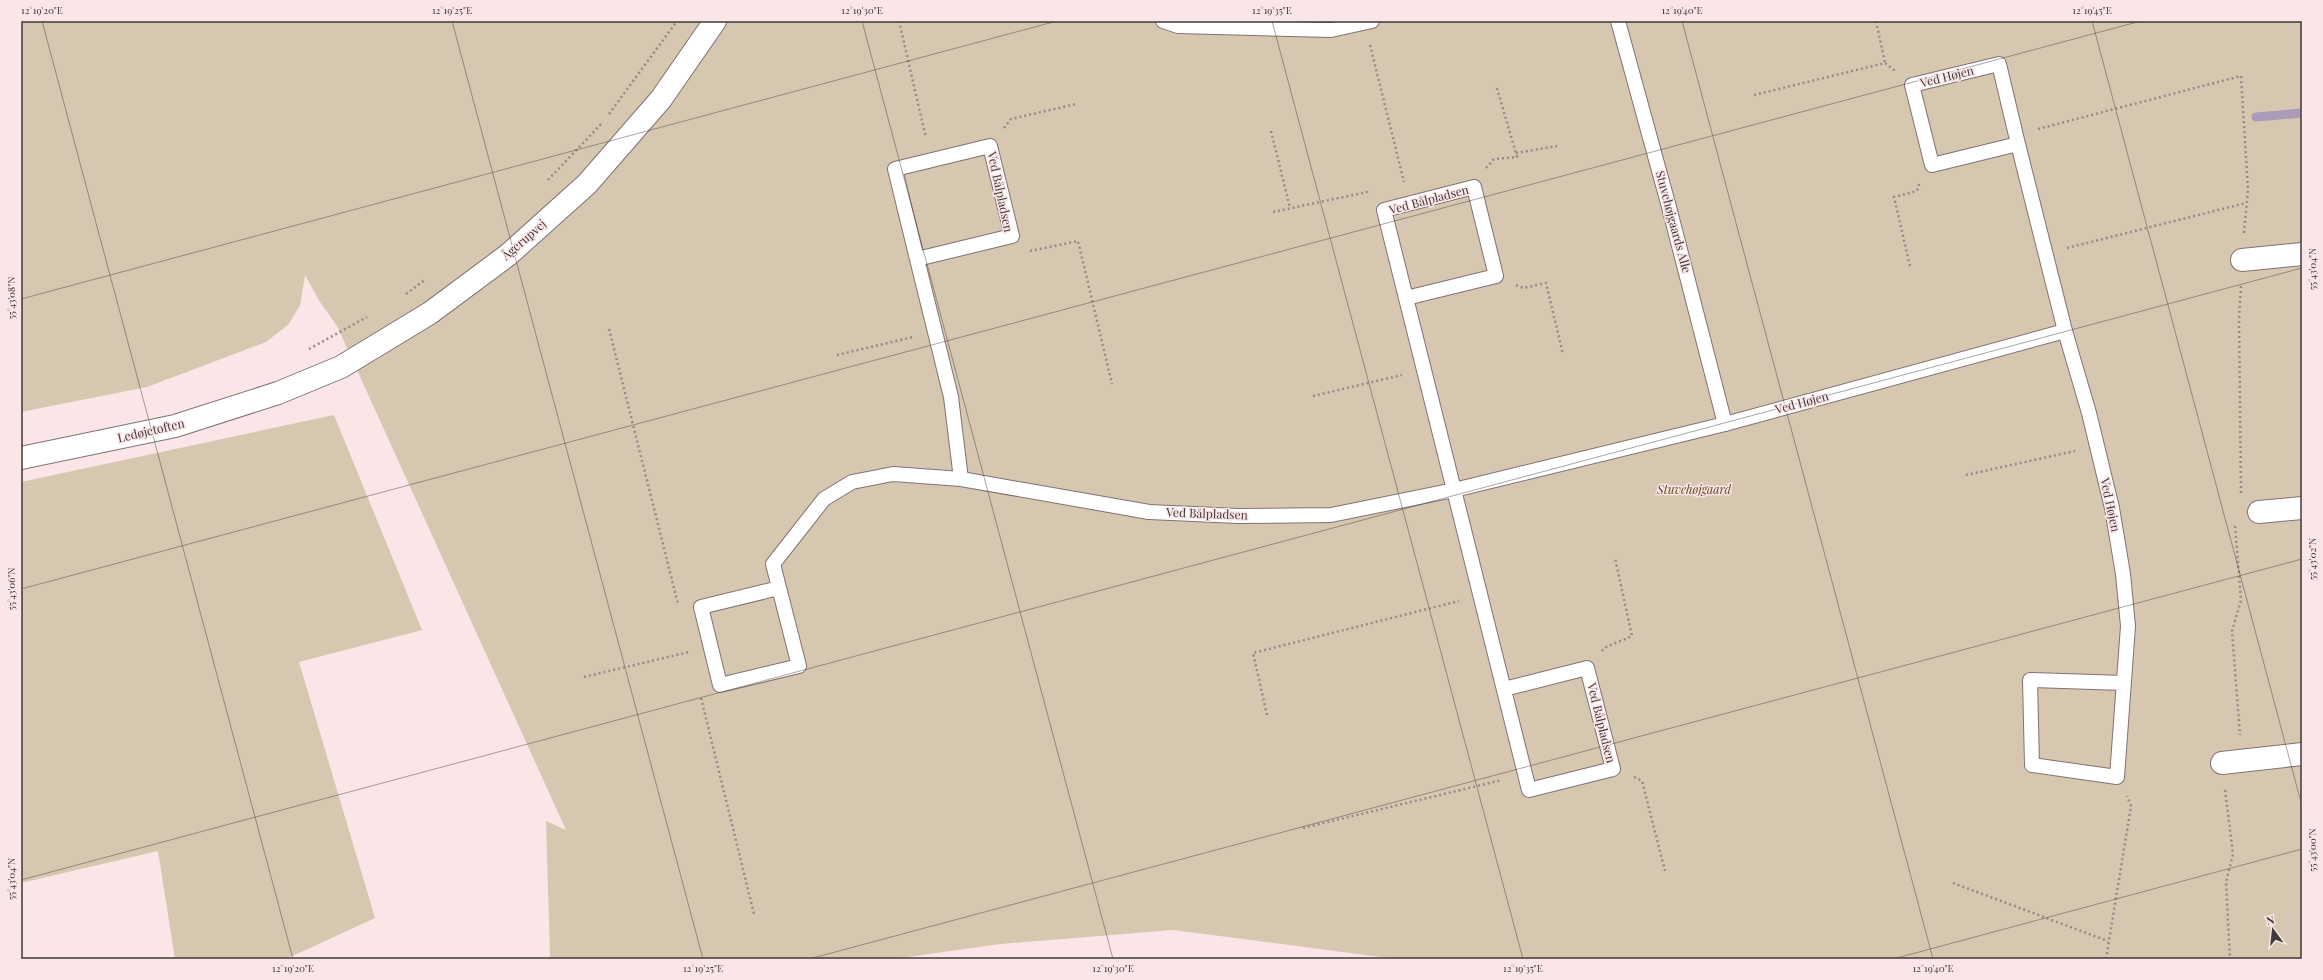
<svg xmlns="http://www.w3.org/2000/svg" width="2323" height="980" viewBox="0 0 2323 980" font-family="'Playfair Display',serif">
	<rect width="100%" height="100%" fill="#fae6e7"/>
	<g fill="#d6c7b0">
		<path d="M21 21H2302V959H1396L1173 930 1000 944 894 959H547L550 956 546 821 566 830 337 326 320 302 305 275 300 305 289 324 266 342 147 387 21 412Z"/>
		<path d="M334 415 422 630 299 662 375 918 286 959H175L158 851 21 883V482Z"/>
	</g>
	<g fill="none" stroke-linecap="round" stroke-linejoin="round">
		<path stroke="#aa9cb8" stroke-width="9" d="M2256 117 2302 113"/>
		<defs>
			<g id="lane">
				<path d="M1163 21 1178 26 1331 30 1372 21"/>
				<path d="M1618 21 1669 207 1725 424"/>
				<path d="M2018 144 1999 64 1912 85 1932 165 2018 144 2065 331 2089 413 2112 508 2123 574 2128 626 2117 777 2032 765 2030 680 2124 683"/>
				<path d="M1474 187 1496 276 1406 298 1384 210Z"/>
				<path d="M917 259 895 169 990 146 1012 236 917 259 951 397 961 479"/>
				<path d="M1406 298 1529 790 1613 769 1587 668 1504 689"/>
				<path d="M779 588 701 607 720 685 799 666 773 564 824 499 852 482 893 474 961 479 1149 512 1238 516 1331 515 1454 490 1725 424 2065 331"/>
			</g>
			<g id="street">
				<path d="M2242 260 2302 254"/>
				<path d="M2259 512 2302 508"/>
				<path d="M2222 763 2302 754"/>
			</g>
			<path id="secondary" d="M21 458 175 426 278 393 341 367 430 313 508 255 587 184 661 99 715 21"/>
		</defs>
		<use href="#lane" stroke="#837173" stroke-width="16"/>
		<use href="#street" stroke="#837173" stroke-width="24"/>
		<use href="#secondary" stroke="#837173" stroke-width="24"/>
		<g stroke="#968989" stroke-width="2.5" stroke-dasharray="2 3" stroke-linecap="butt">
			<path d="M899 21 926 138"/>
			<path d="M1876 21 1885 63"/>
			<path d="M1370 45 1404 182"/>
			<path d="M1754 95 1885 63 1895 71"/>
			<path d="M609 114 677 21"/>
			<path d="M1004 128 1011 119 1076 104"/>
			<path d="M2038 129 2241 76 2248 190 2244 233"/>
			<path d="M1271 131 1290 208"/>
			<path d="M1516 153 1557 146"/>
			<path d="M1486 168 1494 159 1517 157 1496 85"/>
			<path d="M548 180 602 123"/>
			<path d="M1273 212 1367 192 1369 194"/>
			<path d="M2067 248 2246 203"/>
			<path d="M1030 251 1078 241 1112 384"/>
			<path d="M1910 266 1894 197 1917 191 1919 184"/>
			<path d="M1516 285 1523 288 1546 283 1563 354"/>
			<path d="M2241 286 2239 318 2241 493"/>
			<path d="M406 294 426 279"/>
			<path d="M609 329 678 604"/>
			<path d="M309 349 367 317"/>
			<path d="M837 355 913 337"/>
			<path d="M1313 396 1402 375"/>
			<path d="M1966 475 2075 451"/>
			<path d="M2235 526 2241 600 2232 631 2240 735"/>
			<path d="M1602 651 1604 648 1632 636 1615 558"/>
			<path d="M584 677 689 652"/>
			<path d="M701 698 754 914"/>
			<path d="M1267 715 1253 653 1459 601"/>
			<path d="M1634 777 1642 781 1665 871"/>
			<path d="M2225 790 2233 854 2226 882 2230 959"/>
			<path d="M1303 828 1502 780"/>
			<path d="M1953 883 2108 941"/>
			<path d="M2106 959 2131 806 2127 796"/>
		</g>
		<use href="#lane" stroke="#fff" stroke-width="14"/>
		<use href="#street" stroke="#fff" stroke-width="22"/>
		<use href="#secondary" stroke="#fff" stroke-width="22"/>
	</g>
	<path fill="none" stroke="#403939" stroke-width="1" stroke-opacity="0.45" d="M42 21 293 959M452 21 703 959M862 21 1113 959M1272 21 1523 959M1682 21 1933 959M2092 21 2302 806M21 299 1057 21M21 589 2141 21M21 880 2302 268M809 959 2302 559M1893 959 2302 849"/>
	<g text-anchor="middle" stroke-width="3" stroke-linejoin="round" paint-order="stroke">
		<g font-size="12" fill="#403939" stroke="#fae6e7">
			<text transform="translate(1947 77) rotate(-14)" y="4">Ved Højen</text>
			<text transform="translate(1000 192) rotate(78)" y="4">Ved Bålpladsen</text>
			<text transform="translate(1429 200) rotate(-15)" y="4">Ved Bålpladsen</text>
			<text transform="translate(1673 222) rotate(75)" y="4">Stuvehøjgaards Alle</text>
			<text transform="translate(524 240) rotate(-41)" y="4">Ågerupvej</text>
			<text transform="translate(1802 403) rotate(-15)" y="4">Ved Højen</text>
			<text transform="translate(151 431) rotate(-13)" y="4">Ledøjetoften</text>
			<text transform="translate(2110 505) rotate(78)" y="4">Ved Højen</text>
			<text transform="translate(1207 514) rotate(2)" y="4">Ved Bålpladsen</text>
			<text transform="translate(1601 723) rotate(76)" y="4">Ved Bålpladsen</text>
		</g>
		<g font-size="12" font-style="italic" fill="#624717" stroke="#fae6e7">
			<text x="1694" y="494">Stuvehøjgaard</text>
		</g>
	</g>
	<rect width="2323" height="980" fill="none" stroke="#fae6e7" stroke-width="44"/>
	<g transform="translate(2273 930) rotate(345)" stroke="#fae6e7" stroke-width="3" paint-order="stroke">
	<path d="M0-3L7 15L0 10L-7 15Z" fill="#403939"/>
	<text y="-6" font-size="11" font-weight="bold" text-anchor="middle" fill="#403939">N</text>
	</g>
	<rect x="22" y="22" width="2279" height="936" fill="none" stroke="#403939" stroke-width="1.5"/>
	<g font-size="10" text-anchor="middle" fill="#403939">
		<text x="42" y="14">12°19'20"E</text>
		<text x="452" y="14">12°19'25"E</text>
		<text x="862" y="14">12°19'30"E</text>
		<text x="1272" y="14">12°19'35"E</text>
		<text x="1682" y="14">12°19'40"E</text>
		<text x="2092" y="14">12°19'45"E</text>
		<text transform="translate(2312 269) rotate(-90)" y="4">55°43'04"N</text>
		<text transform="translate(11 298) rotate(-90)" y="4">55°43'08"N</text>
		<text transform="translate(2312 559) rotate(-90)" y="4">55°43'02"N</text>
		<text transform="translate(11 589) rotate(-90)" y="4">55°43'06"N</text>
		<text transform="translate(2312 850) rotate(-90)" y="4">55°43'00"N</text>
		<text transform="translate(11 879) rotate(-90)" y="4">55°43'04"N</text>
		<text x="293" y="972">12°19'20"E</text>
		<text x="703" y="972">12°19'25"E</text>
		<text x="1113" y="972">12°19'30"E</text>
		<text x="1523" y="972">12°19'35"E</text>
		<text x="1933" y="972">12°19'40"E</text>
	</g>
</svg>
